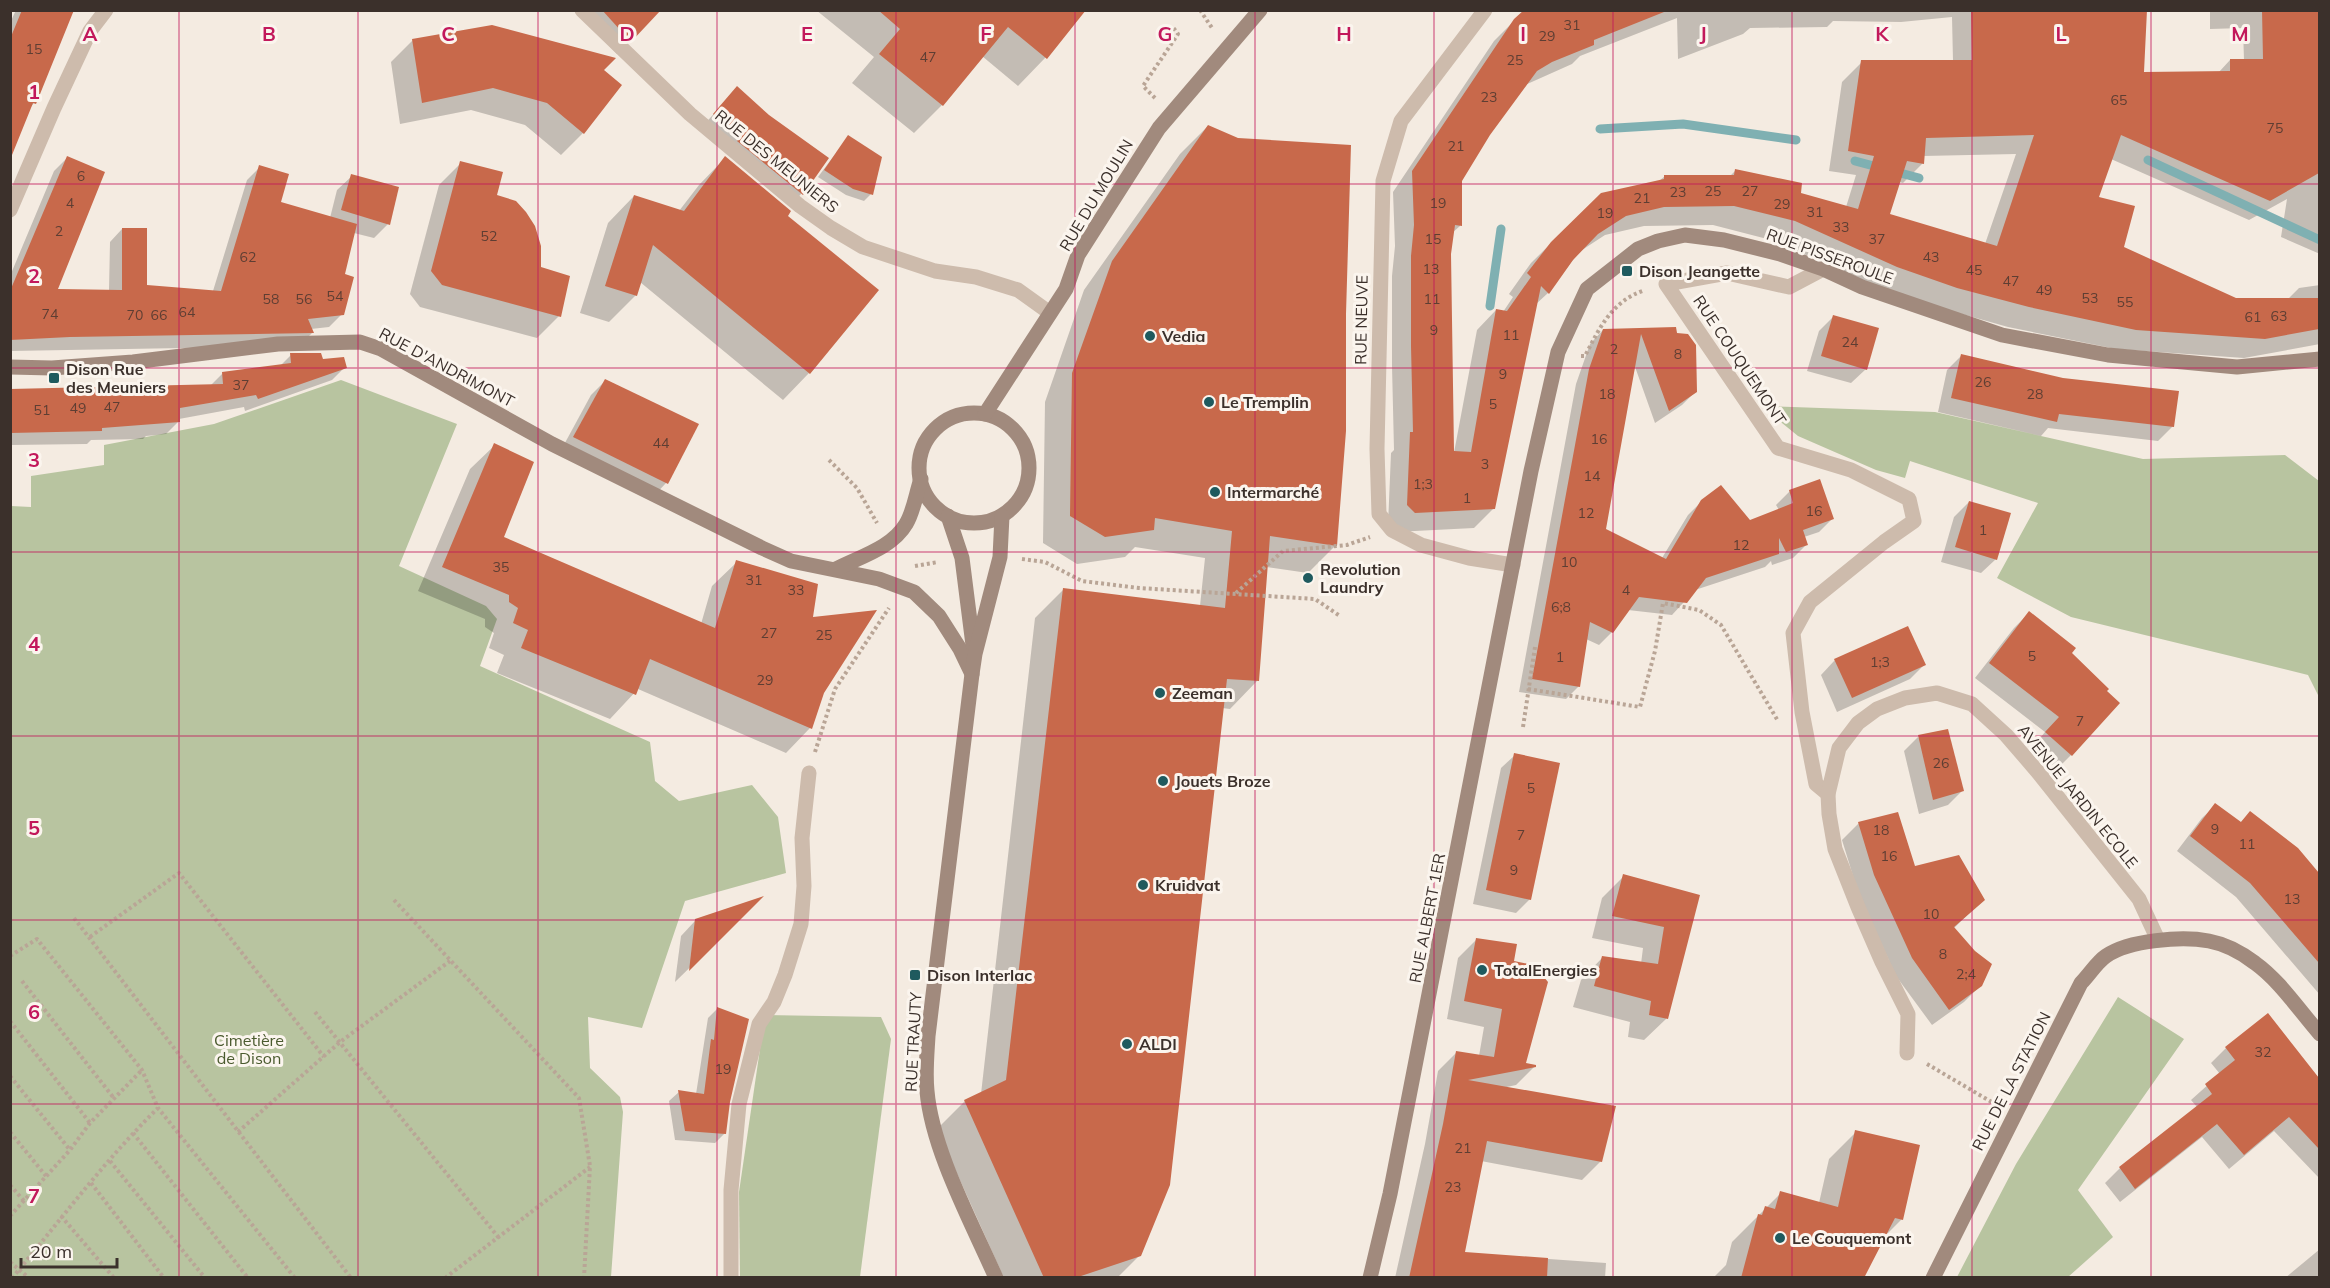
<svg xmlns="http://www.w3.org/2000/svg" width="2330" height="1288" viewBox="0 0 2330 1288" font-family="Mulish,sans-serif">
	<rect width="100%" height="100%" fill="#f4ebe1"/>
	<g fill="#b8c4a0">
		<path d="M341 380 457 424 399 566 486 606 497 619 480 666 650 742 655 781 679 801 752 785 778 817 786 873 685 901 642 1028 588 1017 590 1068 620 1097 623 1112 611 1277H11V506L31 507V476L104 465V445L214 424Z"/>
		<path d="M1761 406 1935 412 2143 459 2285 455 2319 481V697L2308 675 2071 617 1997 578 2038 503 1910 461 1905 478 1876 470 1798 436Z"/>
		<path d="M2118 997 2184 1039 2078 1190 2113 1237 2068 1277H1957L2016 1164Z"/>
		<path d="M765 1015 881 1017 891 1039 860 1277 740 1278 739 1192Z"/>
	</g>
	<g fill="#0003" fill-rule="evenodd">
		<path d="M16 10H72L34 103 29 109 10 154V23Z"/>
		<path d="M576 10H645L652 18 617 54Z"/>
		<path d="M816 10H1085L1045 58 1018 86 982 56 942 105 914 133 852 83 874 57Z"/>
		<path d="M1539 10H2145L2143 73 2219 72 2230 60H2244L2243 28 2210 29V10H2320V254L2281 237 2287 199 2249 220 2111 159 2097 199 2122 248 2235 300H2287L2299 288 2320 285V344L2244 358 2116 349 2008 327 1937 307 1877 287 1775 241 1713 225 1644 226 1605 235 1579 252 1548 293 1535 305 1494 508 1474 528 1395 532 1388 525 1391 453 1394 450 1392 366V276L1395 246 1393 192 1494 41 1514 21ZM1952 17 1953 61 1862 62 1842 82 1829 171 1856 175 1846 207 1799 194 1735 171 1730 176H1665L1659 181 1601 194 1531 263 1509 294 1513 297 1503 312 1496 310 1477 330 1453 458 1450 253 1452 233 1460 226V180L1489 134 1525 85 1572 64 1580 56 1677 18 1678 59 1743 34 1750 28 1827 27 1833 21 1901 22ZM2016 154 1985 244 1888 215 1899 182 1903 183 1923 163V156Z"/>
		<path d="M413 40 602 70 583 133 561 155 525 125 471 110 400 124 391 62Z"/>
		<path d="M726 100 768 117 827 159 801 194 790 206 703 126Z"/>
		<path d="M1208 126 1336 545 1308 573 1266 567 1257 681 1230 709 1222 708 1140 1255 1117 1278H1004L937 1129 965 1101 981 1094 1035 618 1063 590 1200 606 1205 558 1135 547 1125 557 1077 564 1043 543 1045 402 1084 290 1180 154Z"/>
		<path d="M848 137 871 194 864 201 846 195 818 177Z"/>
		<path d="M67 158 55 291H109L110 242 122 229 146 286 213 291 247 180 260 167 279 203 330 218 337 190 352 176 388 224 374 238 354 233 343 275 342 314 329 327 311 329 312 333 299 346 10 351V276L54 171Z"/>
		<path d="M725 158 786 217 809 373 783 400 640 282 636 295 609 322 580 313 608 223 634 196 679 211 699 185Z"/>
		<path d="M461 163 496 196 539 268 559 316 537 338 420 307 410 294 439 185Z"/>
		<path d="M1834 316 1866 369 1851 383 1807 371 1819 331Z"/>
		<path d="M1675 328 1696 391 1682 405 1655 423 1634 364 1604 530 1662 558 1688 515 1702 501 1750 522 1779 510 1776 505 1790 491 1832 519 1819 532 1804 537 1806 545 1793 558 1772 565 1771 561 1765 567 1695 590 1672 615 1628 610 1612 632 1599 645 1586 639 1579 686 1566 699 1519 692 1576 384 1590 344 1603 330Z"/>
		<path d="M291 355 345 367 332 380 245 411 244 407 179 419V421L166 434 146 436 143 439 91 440 87 444 10 445V393L210 386 223 373 280 366Z"/>
		<path d="M1962 355 2063 379 2173 426 2158 441 2048 428 2041 436 1938 412 1947 370Z"/>
		<path d="M606 380 697 425 666 483 652 498 560 452 591 395Z"/>
		<path d="M495 445 502 537 701 624 712 586 737 562 823 693 810 728 786 753 638 689 610 719 497 673 504 655 489 648 494 633 485 627V619L418 591 470 469Z"/>
		<path d="M1969 502 1996 559 1981 573 1941 562 1954 517Z"/>
		<path d="M2029 613 2070 654 2071 755 2057 769 2032 748 2045 732 1975 678 2014 628Z"/>
		<path d="M1835 660 1924 665 1910 679 1837 712 1821 675Z"/>
		<path d="M1918 737 1962 791 1948 805 1919 814 1904 751Z"/>
		<path d="M1515 755 1530 899 1516 913 1473 904 1501 768Z"/>
		<path d="M2216 805 2240 823 2250 813 2297 849 2320 875V995L2236 897 2177 851 2202 818Z"/>
		<path d="M1859 823 1913 868 1983 900 1953 929 1981 985 1964 1002 1932 1025 1896 976 1858 892 1842 840Z"/>
		<path d="M1624 876 1698 896 1666 1019 1644 1040 1628 1037 1630 1022 1573 1007 1581 980 1602 958 1641 964 1643 948 1592 938 1602 898Z"/>
		<path d="M759 900 675 982 681 936 695 921Z"/>
		<path d="M1476 940 1513 963 1524 1064 1535 1066 1516 1085 1502 1088 1601 1161 1582 1180 1481 1161 1463 1253 1606 1263 1605 1278H1395L1425 1144 1438 1071 1457 1052 1479 1056 1484 1027 1447 1019 1458 958Z"/>
		<path d="M717 1009 728 1103 725 1133 715 1143 675 1140 669 1101 679 1092 696 1094 708 1018Z"/>
		<path d="M2267 1015 2320 1081V1179L2274 1131 2229 1169 2202 1137 2120 1202 2105 1183 2120 1168 2197 1107 2191 1100 2220 1074 2211 1063 2226 1048Z"/>
		<path d="M1856 1132 1902 1219 1883 1238 1863 1278H1713L1726 1265 1732 1242 1781 1193 1819 1203 1829 1159Z"/>
		<path d="M2320 1249V1278H2285Z"/>
	</g>
	<g fill="none" stroke-linecap="round" stroke-linejoin="round">
		<g stroke="#7fb0b2" stroke-width="9">
			<path d="M1600 129 1683 124 1796 140"/>
			<path d="M2148 160 2320 240"/>
			<path d="M1855 161 1919 178"/>
			<path d="M1490 306 1501 229"/>
		</g>
	</g>
	<g fill="#c8694b" fill-rule="evenodd">
		<path d="M22 10H74L36 104 33 103 12 155 10 39Z"/>
		<path d="M602 10H661L631 42Z"/>
		<path d="M878 10H1086L1047 59 1008 27 943 106 879 54 900 29Z"/>
		<path d="M1524 10H1664V12L1594 40V45L1552 62 1537 71 1490 135 1462 181V226L1455 225 1451 254 1454 451 1471 452 1496 309 1507 311 1531 277 1527 273 1551 242 1601 193 1664 179V175H1734L1735 169 1802 183 1801 193 1858 209 1874 156 1848 151 1861 60H1972L1971 10H2147L2144 72 2230 71V59H2263L2262 10H2319V173L2270 201 2121 135 2099 197 2135 206 2124 247 2236 298H2319V329L2265 339 2136 330 2029 307 1957 288 1897 267 1795 221 1734 206 1664 207 1626 216 1598 234 1573 260 1549 294 1541 286 1495 509 1415 513 1407 505 1410 432H1413L1411 346V256L1414 225 1412 171 1514 19ZM2034 135 1997 246 1890 214 1907 161 1924 164 1926 138Z"/>
		<path d="M492 25 616 58 604 70 622 85 584 134 547 103 493 88 422 103 412 39Z"/>
		<path d="M737 86 769 115 829 158 803 195 737 141 739 138 713 114Z"/>
		<path d="M1208 125 1238 138 1351 145 1346 314V431L1337 546 1270 536 1259 681 1227 679 1170 1185 1141 1256 1075 1278H1044L964 1100 1006 1080 1063 588 1225 608 1232 531 1155 518 1154 530 1105 537 1070 516 1072 373 1112 261Z"/>
		<path d="M848 135 882 157 873 195 853 189 824 170Z"/>
		<path d="M67 156 105 172 58 289 122 290V228H147V285L221 291 259 165 289 174 281 202 357 224 345 274 354 277 344 315 308 319 314 333 70 337 10 340V291Z"/>
		<path d="M725 156 791 211 788 216 879 290 810 374 653 245 637 296 605 286 634 195 684 211Z"/>
		<path d="M460 161 503 172 497 195 516 201 526 212 535 226 541 246V267L570 276 561 317 442 285 431 271Z"/>
		<path d="M351 174 399 187 390 225 341 210Z"/>
		<path d="M1833 315 1879 328 1867 370 1821 356Z"/>
		<path d="M1676 327 1677 333 1688 334 1696 345 1697 392 1669 411 1641 334 1606 529 1666 559 1701 500 1721 485 1750 520 1793 503 1789 490 1820 479 1834 519 1803 530 1808 545 1786 552 1779 538V554L1706 578 1687 603 1639 597 1613 633 1590 622 1580 687 1532 679 1589 369 1603 329Z"/>
		<path d="M290 353H321L323 359 344 357 347 368 258 399 256 395 180 408V422L102 428V431L10 433V389L223 384 222 372 291 363Z"/>
		<path d="M1961 354 2063 378 2179 391 2174 427 2059 414 2057 422 1951 398Z"/>
		<path d="M605 379 699 424 668 484 573 437Z"/>
		<path d="M494 443 534 462 504 537 715 628 736 560 818 584 813 617 877 610 824 693 812 729 650 659 636 695 521 648 528 630 513 623 518 608 509 602V595L442 567Z"/>
		<path d="M1969 501 2011 513 1997 560 1955 547Z"/>
		<path d="M2029 611 2076 648 2072 653 2109 689 2107 691 2120 703 2072 756 2045 732 2059 717 1989 663Z"/>
		<path d="M1908 626 1926 665 1852 698 1834 659Z"/>
		<path d="M1948 729 1964 791 1933 800 1918 735Z"/>
		<path d="M1514 753 1560 763 1531 900 1486 890Z"/>
		<path d="M2215 803 2241 822 2250 811 2298 848 2319 873V963L2250 883 2190 836Z"/>
		<path d="M1898 812 1915 866 1959 855 1985 900 1954 927 1975 951 1992 964 1982 986 1949 1010 1912 958 1874 875 1858 822Z"/>
		<path d="M1623 874 1700 895 1668 1019 1649 1015 1651 1001 1594 986 1602 956 1658 964 1664 927 1612 916Z"/>
		<path d="M764 896 689 971 695 919Z"/>
		<path d="M1476 938 1517 944 1514 961 1534 965 1548 982 1526 1063 1536 1065V1067L1468 1080 1616 1106 1602 1162 1487 1141 1465 1252 1548 1258 1547 1278H1409L1443 1124 1456 1051 1494 1057 1502 1009 1464 1001Z"/>
		<path d="M717 1007 749 1019 730 1102 726 1134 685 1131 678 1090 704 1094 711 1039 714 1040Z"/>
		<path d="M2268 1013 2319 1078V1149L2289 1117 2244 1155 2217 1124 2135 1189 2119 1167 2212 1094 2205 1084 2235 1060 2225 1047Z"/>
		<path d="M1855 1130 1920 1145 1903 1220 1895 1218 1864 1278H1741L1758 1214 1762 1215 1765 1206 1775 1209 1780 1191 1838 1207Z"/>
	</g>
	<g fill="none" stroke-linecap="round" stroke-linejoin="round">
		<g stroke="#b9a596" stroke-width="4" stroke-dasharray="3 3" stroke-linecap="butt">
			<path d="M1200 10 1212 28"/>
			<path d="M1155 98 1143 86 1178 34 1172 26"/>
			<path d="M1581 356H1585C1600 327 1612 301 1645 290"/>
			<path d="M829 460 857 488 877 523"/>
			<path d="M1022 559 1045 562 1082 581 1139 588 1315 599 1340 616"/>
			<path d="M915 566 938 562"/>
			<path d="M1236 593 1283 551 1347 545 1370 537"/>
			<path d="M1528 689 1640 707 1655 651 1663 603 1699 610 1721 625 1778 721"/>
			<path d="M1523 727 1535 647"/>
			<path d="M815 752 835 689 889 608"/>
			<path d="M394 900 579 1098 590 1166 584 1278"/>
			<path d="M74 918 351 1278"/>
			<path d="M90 937 179 873 324 1057"/>
			<path d="M10 956 37 939 142 1070 158 1108 295 1278"/>
			<path d="M22 981 113 1097"/>
			<path d="M315 1012 499 1238"/>
			<path d="M10 1021 90 1123"/>
			<path d="M1927 1064 1995 1104"/>
			<path d="M10 1076 70 1150"/>
			<path d="M10 1132 46 1176"/>
			<path d="M238 1132 340 1042 450 961"/>
			<path d="M133 1133 248 1278"/>
			<path d="M110 1161 205 1278"/>
			<path d="M91 1183 164 1278"/>
			<path d="M10 1185 25 1202"/>
			<path d="M10 1216 70 1150 90 1123 142 1070"/>
			<path d="M61 1216 114 1278"/>
			<path d="M10 1262 29 1278"/>
			<path d="M12 1278C60 1221 105 1160 158 1108"/>
			<path d="M445 1278 590 1167"/>
		</g>
		<g stroke="#cdbbac" stroke-width="15">
			<path d="M582 10 690 114 800 206 831 228 863 247 935 271 976 277 1018 290 1050 313"/>
			<path d="M1485 10 1401 121 1383 181 1377 449 1379 514 1392 530 1421 545 1469 558 1513 565"/>
			<path d="M10 210 54 108 90 31 106 10"/>
			<path d="M1823 269 1789 287 1727 273 1666 284 1778 448 1851 470 1909 499 1914 521 1884 542 1810 602 1793 633 1802 712 1816 784 1828 794"/>
			<path d="M1907 1053 1908 1014 1882 962 1858 907 1835 849 1829 814 1828 794 1839 748 1858 723 1877 709 1905 698 1937 693 1972 704 2006 735 2037 771 2139 899 2158 940"/>
			<path d="M731 1278V1190L739 1104 759 1024 774 1002 785 975 801 924 804 886 802 838 809 773"/>
		</g>
		<g stroke="#a18a7d" stroke-width="15">
			<path d="M10 367 52 368 133 362 278 344 360 342 381 349 552 444 762 548 791 561 879 579 914 592 939 616 960 649 972 674"/>
			<circle cx="974" cy="468" r="55"/>
			<path d="M985 414 1066 289 1078 255 1159 128 1260 10"/>
			<path d="M948 516 962 558 973 645"/>
			<path d="M836 569C859 557 892 548 906 524 914 511 916 493 921 479"/>
			<path d="M996 1278C972 1223 932 1150 927 1091 925 1073 927 1054 928 1036L972 674 975 654 1000 557 1002 516"/>
			<path d="M1370 1278 1390 1194 1531 471 1558 352 1587 289 1638 249 1658 241 1685 235 1724 240 1780 254 1823 269 1862 287 2002 335 2108 355 2237 367 2320 359"/>
			<path d="M1933 1278 2081 983C2089 975 2097 962 2106 956 2129 940 2182 936 2209 941 2225 944 2242 953 2255 963 2280 981 2299 1010 2320 1034"/>
		</g>
	</g>
	<path fill="none" stroke="#c2185b" stroke-width="1.5" stroke-opacity="0.55" d="M179 10V1278M358 10V1278M538 10V1278M717 10V1278M896 10V1278M1075 10V1278M1255 10V1278M1434 10V1278M1613 10V1278M1792 10V1278M1972 10V1278M2151 10V1278M10 184H2320M10 368H2320M10 552H2320M10 736H2320M10 920H2320M10 1104H2320"/>
	<g fill="#1f5a5e" stroke="#fbf5ee" stroke-width="2">
		<rect x="1621" y="265" width="12" height="12" rx="3"/>
		<circle cx="1150" cy="336" r="6"/>
		<rect x="48" y="372" width="12" height="12" rx="3"/>
		<circle cx="1209" cy="402" r="6"/>
		<circle cx="1215" cy="492" r="6"/>
		<circle cx="1308" cy="578" r="6"/>
		<circle cx="1160" cy="693" r="6"/>
		<circle cx="1163" cy="781" r="6"/>
		<circle cx="1143" cy="885" r="6"/>
		<circle cx="1482" cy="970" r="6"/>
		<rect x="909" y="969" width="12" height="12" rx="3"/>
		<circle cx="1127" cy="1044" r="6"/>
		<circle cx="1780" cy="1238" r="6"/>
	</g>
	<g text-anchor="middle" stroke-width="6" stroke-linejoin="round" paint-order="stroke">
		<g font-size="14" fill="#5e3e33">
			<text x="1572" y="30">31</text>
			<text x="1547" y="41">29</text>
			<text x="34" y="54">15</text>
			<text x="928" y="62">47</text>
			<text x="1515" y="65">25</text>
			<text x="1489" y="102">23</text>
			<text x="2119" y="105">65</text>
			<text x="2275" y="133">75</text>
			<text x="1456" y="151">21</text>
			<text x="81" y="181">6</text>
			<text x="1713" y="196">25</text>
			<text x="1750" y="196">27</text>
			<text x="1678" y="197">23</text>
			<text x="1642" y="203">21</text>
			<text x="70" y="208">4</text>
			<text x="1438" y="208">19</text>
			<text x="1782" y="209">29</text>
			<text x="1815" y="217">31</text>
			<text x="1605" y="218">19</text>
			<text x="1841" y="232">33</text>
			<text x="59" y="236">2</text>
			<text x="489" y="241">52</text>
			<text x="1433" y="244">15</text>
			<text x="1877" y="244">37</text>
			<text x="248" y="262">62</text>
			<text x="1931" y="262">43</text>
			<text x="1431" y="274">13</text>
			<text x="1974" y="275">45</text>
			<text x="2011" y="286">47</text>
			<text x="2044" y="295">49</text>
			<text x="335" y="301">54</text>
			<text x="2090" y="303">53</text>
			<text x="271" y="304">58</text>
			<text x="304" y="304">56</text>
			<text x="1432" y="304">11</text>
			<text x="2125" y="307">55</text>
			<text x="187" y="317">64</text>
			<text x="50" y="319">74</text>
			<text x="135" y="320">70</text>
			<text x="159" y="320">66</text>
			<text x="2279" y="321">63</text>
			<text x="2253" y="322">61</text>
			<text x="1434" y="335">9</text>
			<text x="1511" y="340">11</text>
			<text x="1850" y="347">24</text>
			<text x="1614" y="354">2</text>
			<text x="1678" y="359">8</text>
			<text x="1503" y="379">9</text>
			<text x="1983" y="387">26</text>
			<text x="241" y="390">37</text>
			<text x="1607" y="399">18</text>
			<text x="2035" y="399">28</text>
			<text x="1493" y="409">5</text>
			<text x="112" y="412">47</text>
			<text x="78" y="413">49</text>
			<text x="42" y="415">51</text>
			<text x="1599" y="444">16</text>
			<text x="661" y="448">44</text>
			<text x="1485" y="469">3</text>
			<text x="1592" y="481">14</text>
			<text x="1423" y="489">1;3</text>
			<text x="1467" y="503">1</text>
			<text x="1814" y="516">16</text>
			<text x="1586" y="518">12</text>
			<text x="1983" y="535">1</text>
			<text x="1741" y="550">12</text>
			<text x="1569" y="567">10</text>
			<text x="501" y="572">35</text>
			<text x="754" y="585">31</text>
			<text x="796" y="595">33</text>
			<text x="1626" y="595">4</text>
			<text x="1561" y="612">6;8</text>
			<text x="769" y="638">27</text>
			<text x="824" y="640">25</text>
			<text x="2032" y="661">5</text>
			<text x="1560" y="662">1</text>
			<text x="1880" y="667">1;3</text>
			<text x="765" y="685">29</text>
			<text x="2080" y="726">7</text>
			<text x="1941" y="768">26</text>
			<text x="1531" y="793">5</text>
			<text x="2215" y="834">9</text>
			<text x="1881" y="835">18</text>
			<text x="1521" y="840">7</text>
			<text x="2247" y="849">11</text>
			<text x="1889" y="861">16</text>
			<text x="1514" y="875">9</text>
			<text x="2292" y="904">13</text>
			<text x="1931" y="919">10</text>
			<text x="1943" y="959">8</text>
			<text x="1966" y="979">2;4</text>
			<text x="2263" y="1057">32</text>
			<text x="723" y="1074">19</text>
			<text x="1463" y="1153">21</text>
			<text x="1453" y="1192">23</text>
		</g>
		<g font-size="16" fill="#3b302b" stroke="#fbf5ee">
			<text transform="translate(777 161) rotate(39)" y="6">RUE DES MEUNIERS</text>
			<text transform="translate(1096 195) rotate(-59)" y="6">RUE DU MOULIN</text>
			<text transform="translate(1830 256) rotate(20)" y="6">RUE PISSEROULE</text>
			<text transform="translate(1361 320) rotate(-89)" y="6">RUE NEUVE</text>
			<text transform="translate(1740 360) rotate(56)" y="6">RUE COUQUEMONT</text>
			<text transform="translate(447 367) rotate(28)" y="6">RUE D'ANDRIMONT</text>
			<text transform="translate(2078 796) rotate(51)" y="6">AVENUE JARDIN ECOLE</text>
			<text transform="translate(1427 918) rotate(-79)" y="6">RUE ALBERT 1ER</text>
			<text transform="translate(913 1042) rotate(-87)" y="6">RUE TRAUTY</text>
			<text transform="translate(2011 1081) rotate(-63)" y="6">RUE DE LA STATION</text>
		</g>
		<g font-size="16" font-weight="bold" fill="#3b302b" stroke="#fbf5ee" text-anchor="start">
			<text x="1639" y="277">Dison Jeangette</text>
			<text x="1162" y="342">Vedia</text>
			<text x="66" y="375">Dison Rue<tspan x="66" dy="18">des Meuniers</tspan></text>
			<text x="1221" y="408">Le Tremplin</text>
			<text x="1227" y="498">Intermarché</text>
			<text x="1320" y="575">Revolution<tspan x="1320" dy="18">Laundry</tspan></text>
			<text x="1172" y="699">Zeeman</text>
			<text x="1175" y="787">Jouets Broze</text>
			<text x="1155" y="891">Kruidvat</text>
			<text x="1494" y="976">TotalEnergies</text>
			<text x="927" y="981">Dison Interlac</text>
			<text x="1139" y="1050">ALDI</text>
			<text x="1792" y="1244">Le Couquemont</text>
		</g>
		<g font-size="16" fill="#4a5a2e" stroke="#fbf5ee">
			<text x="249" y="1046">Cimetière<tspan x="249" dy="18">de Dison</tspan></text>
		</g>
	</g>
	<g font-size="20" text-anchor="middle" font-weight="bold" fill="#c2185b" stroke="#fbf5ee" stroke-width="6" stroke-linejoin="round" paint-order="stroke">
		<text x="90" y="41">A</text>
		<text x="269" y="41">B</text>
		<text x="448" y="41">C</text>
		<text x="627" y="41">D</text>
		<text x="807" y="41">E</text>
		<text x="986" y="41">F</text>
		<text x="1165" y="41">G</text>
		<text x="1344" y="41">H</text>
		<text x="1523" y="41">I</text>
		<text x="1703" y="41">J</text>
		<text x="1882" y="41">K</text>
		<text x="2061" y="41">L</text>
		<text x="2240" y="41">M</text>
		<text x="34" y="99">1</text>
		<text x="34" y="283">2</text>
		<text x="34" y="467">3</text>
		<text x="34" y="651">4</text>
		<text x="34" y="835">5</text>
		<text x="34" y="1019">6</text>
		<text x="34" y="1203">7</text>
	</g>
	<rect width="2330" height="1288" fill="none" stroke="#3b302b" stroke-width="24"/>
	<path d="M21 1258v9h96v-9" fill="none" stroke="#3b302b" stroke-width="3"/>
	<text x="30" y="1258" font-size="18" fill="#3b302b" stroke="#fbf5ee" stroke-width="4.5" paint-order="stroke">20 m</text>
</svg>
